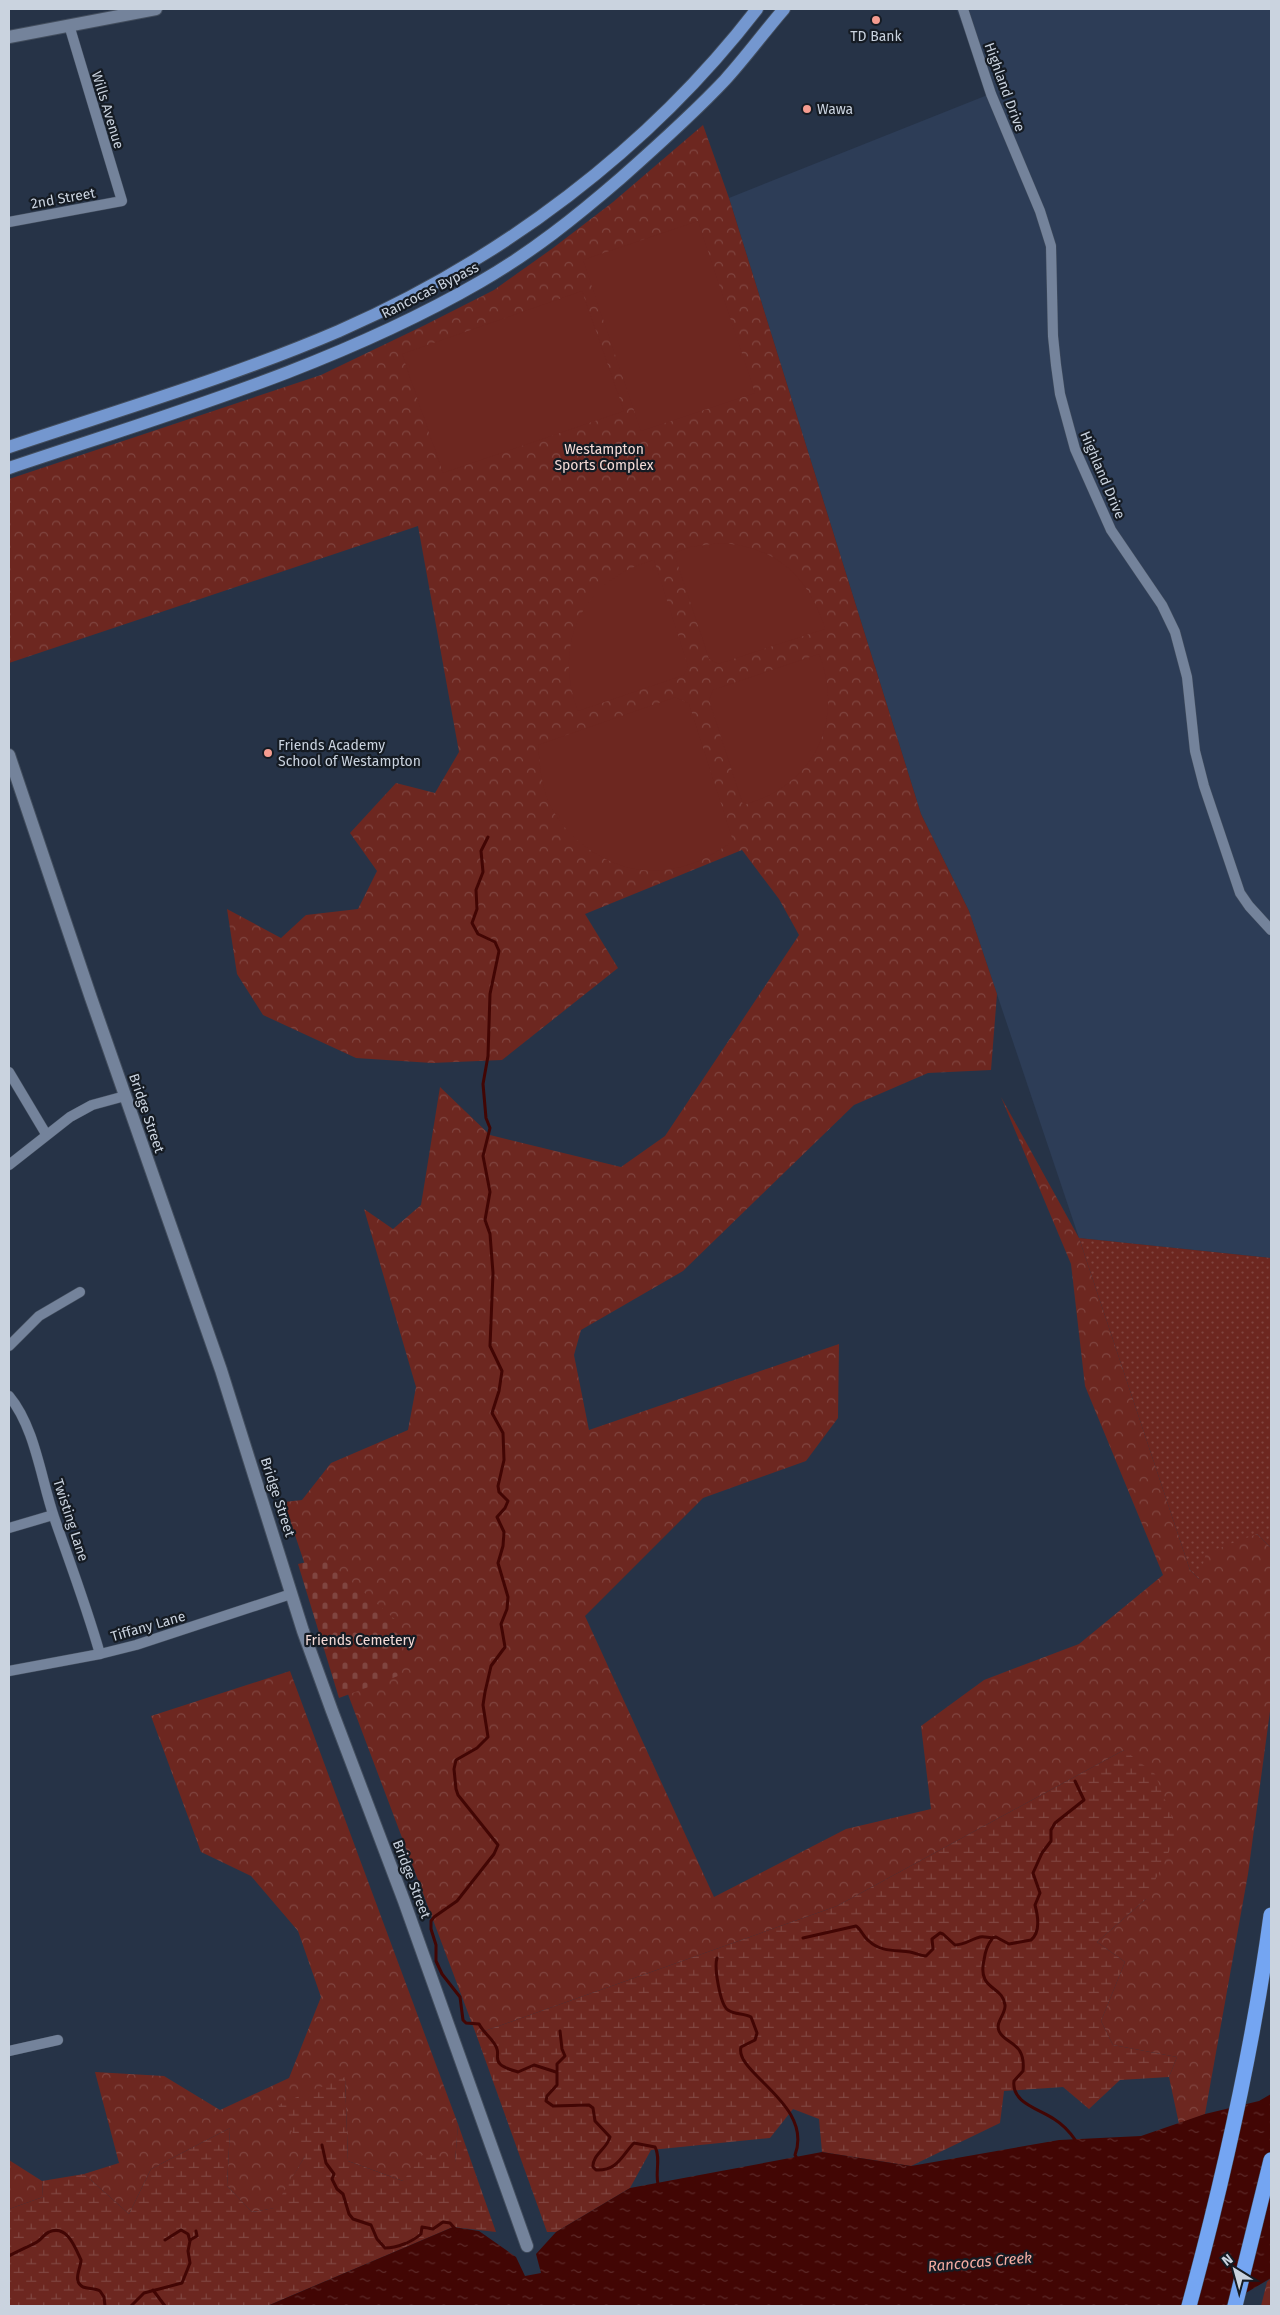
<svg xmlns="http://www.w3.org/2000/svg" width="1280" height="2315" viewBox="0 0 1280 2315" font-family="'Fira Sans',sans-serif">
	<defs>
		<pattern id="grass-dots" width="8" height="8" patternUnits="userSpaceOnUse" patternTransform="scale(1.25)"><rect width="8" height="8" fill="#6d2720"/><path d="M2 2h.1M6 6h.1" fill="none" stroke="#804540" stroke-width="1.8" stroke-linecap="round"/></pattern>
		<pattern id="forest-crowns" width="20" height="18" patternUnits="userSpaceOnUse" patternTransform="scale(1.25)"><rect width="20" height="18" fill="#6d2720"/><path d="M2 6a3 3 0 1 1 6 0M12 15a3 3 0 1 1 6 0" fill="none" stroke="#804540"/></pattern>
		<pattern id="wetland-marsh" width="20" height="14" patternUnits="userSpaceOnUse" patternTransform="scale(1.25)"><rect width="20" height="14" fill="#6d2720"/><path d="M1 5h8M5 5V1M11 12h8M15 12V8" fill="none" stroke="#804540"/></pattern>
		<pattern id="cemetery-stones" width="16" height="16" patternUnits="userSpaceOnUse" patternTransform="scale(1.25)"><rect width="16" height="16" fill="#6d2720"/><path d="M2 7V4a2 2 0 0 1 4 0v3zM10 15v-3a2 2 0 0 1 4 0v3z" fill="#804540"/></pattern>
		<pattern id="water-ripples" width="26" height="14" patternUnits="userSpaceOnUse" patternTransform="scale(1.25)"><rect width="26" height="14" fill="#420604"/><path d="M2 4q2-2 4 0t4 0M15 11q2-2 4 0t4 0" fill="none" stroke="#5c2928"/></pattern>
	</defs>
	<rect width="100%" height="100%" fill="#263347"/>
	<path fill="#2d3d57" d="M956 9H1271V1258L1079 1238 969 911 921 814 729 198 990 94Z"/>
	<path fill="url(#grass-dots)" d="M1079 1238 1271 1258V1548L1257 1534 1199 1579 1190 1570Z"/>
	<g fill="url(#forest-crowns)">
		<path d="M703 125 729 198 921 814 969 911 997 994 991 1070 928 1073 854 1105 683 1271 581 1330 574 1355 589 1430 839 1344 838 1418 806 1461 703 1498 585 1616 714 1897 846 1829 931 1809 921 1726 984 1680 1079 1644 1163 1575 1085 1386 1071 1264 1001 1097 1079 1238 1190 1570 1199 1579 1206 1553 1257 1534 1271 1548V1704L1248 1874 1205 2114 1179 2124 1169 2077 1177 2057 1113 2045 1101 2021 1125 1962 1097 1942 1146 1899 1124 1750 837 1906 476 2034 349 1697 284 1502 302 1500 331 1463 408 1430 416 1387 364 1209 393 1229 421 1205 440 1087 490 1135 621 1167 665 1136 799 935 779 899 742 850 585 914 618 968 502 1060 432 1063 356 1058 263 1015 237 974 227 909 281 938 306 915 358 909 377 871 350 833 396 783 435 793 459 752 418 526 9 663V479L321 375 425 325 494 290 553 248 613 202Z"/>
		<path d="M290 1671 458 2124 455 2162 403 2181 348 2161 345 2078 305 2156 275 2208 252 2212 227 2186 230 2128 151 2169 129 2214 84 2174 119 2163 95 2072 164 2076 220 2110 289 2078 321 1997 298 1931 251 1876 201 1852 151 1716Z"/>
		<path d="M9 2160 42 2181 43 2197 9 2209Z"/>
		<path d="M1271 2278V2306H1261L1267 2282Z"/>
	</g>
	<g fill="url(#wetland-marsh)">
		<path d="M1124 1750 1155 1774 1178 1833 1146 1899 1097 1942 1125 1962 1101 2021 1113 2045 1177 2057 1169 2077 1120 2080 1089 2109 1063 2087 1004 2091 1000 2123 911 2166 822 2152 819 2119 793 2109 770 2138 651 2150 630 2188 556 2232H547L476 2034 837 1906Z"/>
		<path d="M345 2077 348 2161 403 2181 424 2153 455 2162 458 2124 496 2232 453 2227 267 2306H9V2209L43 2197 42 2181 84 2174 129 2214 151 2169 230 2128 227 2186 252 2212 274 2208 305 2156 278 2105Z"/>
	</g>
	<path fill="url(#cemetery-stones)" d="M324 1558 398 1622V1676L339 1698 298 1564Z"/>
	<g fill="#6d2720">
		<path d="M698 221 755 393 641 431 583 260Z"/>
		<path d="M582 291 624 411 443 473 402 354Z"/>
		<path d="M720 543C776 546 809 577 825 629L718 664 709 659 674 553 690 547Z"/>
		<path d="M654 560 688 666 684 675 578 711C552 643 583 579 654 560Z"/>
		<path d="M819 654C845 722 814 786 743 805L709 700 713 690Z"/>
		<path d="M676 697 689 704 733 841C712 856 689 868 663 870 617 875 570 845 550 805 541 786 540 765 538 745Z"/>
	</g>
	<path fill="url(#water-ripples)" d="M1271 2094V2278L1224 2306H267L453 2227 479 2231 516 2257 525 2276 541 2273 536 2254 556 2232 630 2188 822 2152 911 2166 1059 2140 1141 2136 1205 2114 1259 2101Z"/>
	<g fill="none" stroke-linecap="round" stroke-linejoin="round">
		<g stroke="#420604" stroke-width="3">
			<path d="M488 837 481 851 483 872 476 890 477 909 472 923 478 934 495 942 499 951 490 994 488 1056 483 1084 486 1118 490 1128 483 1156 490 1192 485 1220 490 1234 493 1273 490 1346 502 1371 499 1391 492 1413 503 1433 504 1460 498 1486 499 1492 508 1501 505 1508 497 1517 504 1532 503 1546 498 1563 508 1597 507 1609 501 1624 505 1647 491 1666 485 1692 483 1705 488 1737 477 1748 456 1760 454 1769 456 1789 458 1795 498 1845 494 1854 457 1901 434 1917 431 1921V1929L436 1945V1961L442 1974 460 1997 463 2020 466 2023 479 2024C484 2034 494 2039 497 2049 499 2055 495 2059 500 2064 504 2068 512 2070 518 2072L534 2065 556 2072"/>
			<path d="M803 1938 856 1926C862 1930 863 1937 869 1941 880 1952 897 1950 910 1952 916 1953 920 1956 926 1956L933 1949 932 1939 940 1933 943 1934 955 1945C965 1945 971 1939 980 1937 986 1936 990 1939 996 1937L1009 1944 1031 1940C1041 1932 1038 1916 1035 1905L1040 1893 1033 1873 1042 1853 1051 1841V1830L1055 1823 1084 1800 1075 1781"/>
			<path d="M992 1939C987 1945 985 1953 984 1960 977 1991 1003 1985 1005 2005 1006 2014 995 2022 999 2031 1005 2045 1026 2041 1023 2071L1014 2081C1011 2103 1040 2109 1054 2119 1062 2124 1070 2132 1076 2141"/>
			<path d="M717 1958C714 1967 720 2005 728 2010 735 2015 744 2013 751 2017L757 2033 755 2040 741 2047C734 2073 814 2104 795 2155L798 2160"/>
			<path d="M560 2031 562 2049 565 2056 557 2064V2085L547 2096 546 2101 553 2106 589 2105 593 2108 595 2121 610 2137C607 2149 592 2155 593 2167L596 2170C618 2171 622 2155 634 2143L655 2147C661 2157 655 2173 658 2184"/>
			<path d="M322 2145 326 2163 334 2174 332 2179 337 2189 343 2194 349 2214 353 2219 371 2225 377 2239 385 2248C397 2248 412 2242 421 2234L422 2227 433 2229 443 2222 450 2223 457 2231"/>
			<path d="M190 2240 197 2236 196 2231"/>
			<path d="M9 2256C14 2253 34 2244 37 2242 42 2239 44 2234 49 2232 67 2224 75 2247 81 2260 81 2268 72 2281 83 2287 88 2289 95 2288 100 2291L104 2297 105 2306"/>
			<path d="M153 2290 165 2306"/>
			<path d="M131 2306 144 2293 182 2283 190 2263 188 2251 190 2241 188 2234 181 2230 165 2240"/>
		</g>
		<defs>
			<g id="street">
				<path d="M963 9 991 94 1040 211 1051 246 1053 336 1056 365 1060 394 1075 449 1111 530 1162 605 1175 632 1187 677 1195 751 1204 786 1240 893 1249 906 1271 930"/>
				<path d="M9 222 122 201 69 25"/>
				<path d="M9 1072 46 1134"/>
				<path d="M9 1165 70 1117 92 1105 125 1096"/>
				<path d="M9 1346 39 1316 80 1292"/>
				<path d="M9 1396C35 1427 41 1479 54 1517 70 1563 87 1608 100 1654"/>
				<path d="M9 1528 53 1515"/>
				<path d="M9 1671 100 1654 136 1645 291 1594"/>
				<path d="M9 2051 58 2040"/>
			</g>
			<g id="secondary">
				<path d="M9 37 156 9"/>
				<path d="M9 755 91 998 221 1370 303 1631 332 1711 404 1901 527 2246"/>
			</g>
			<g id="primary">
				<path d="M9 447C119 410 232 377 339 331 501 260 649 149 757 9"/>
				<path d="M9 468C169 414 333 367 480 282 531 253 577 216 621 178 656 147 693 114 725 80 746 57 764 32 784 9"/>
			</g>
			<g id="highway">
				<path d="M1189 2306C1224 2177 1253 2048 1271 1915"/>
				<path d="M1235 2306 1271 2160"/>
			</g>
		</defs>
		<use href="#street" stroke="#434e5e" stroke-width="11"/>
		<use href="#secondary" stroke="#434e5e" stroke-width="14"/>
		<use href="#primary" stroke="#434e5e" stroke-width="14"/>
		<use href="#highway" stroke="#434e5e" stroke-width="16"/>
		<use href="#street" stroke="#74839b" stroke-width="10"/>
		<use href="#secondary" stroke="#74839b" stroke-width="12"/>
		<use href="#primary" stroke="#7497cf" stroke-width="12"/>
		<use href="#highway" stroke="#74a5f2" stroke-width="15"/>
	</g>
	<g fill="#f59c90" stroke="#151b23" stroke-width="2">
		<circle cx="876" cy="20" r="5"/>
		<circle cx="807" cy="109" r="5"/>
		<circle cx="268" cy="753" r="5"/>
	</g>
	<g text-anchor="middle" stroke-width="4.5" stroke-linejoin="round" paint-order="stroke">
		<g font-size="14" fill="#cad3df" stroke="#151b23" text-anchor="start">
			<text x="876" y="41" text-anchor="middle">TD Bank</text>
			<text x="817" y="114">Wawa</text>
			<text x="278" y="750">Friends Academy<tspan x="278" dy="16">School of Westampton</tspan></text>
		</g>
		<g font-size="14" fill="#cad3df" stroke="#151b23">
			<text transform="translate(1005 87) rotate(70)" y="5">Highland Drive</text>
			<text transform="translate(108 110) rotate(73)" y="5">Wills Avenue</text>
			<text transform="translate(63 198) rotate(-10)" y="5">2nd Street</text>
			<text transform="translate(430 290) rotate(-27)" y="5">Rancocas Bypass</text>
			<text transform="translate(1103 475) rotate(67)" y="5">Highland Drive</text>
			<text transform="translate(147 1113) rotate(71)" y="5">Bridge Street</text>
			<text transform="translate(278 1497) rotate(72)" y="5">Bridge Street</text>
			<text transform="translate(71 1520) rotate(72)" y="5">Twisting Lane</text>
			<text transform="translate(148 1626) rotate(-16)" y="5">Tiffany Lane</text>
			<text transform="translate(412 1879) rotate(69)" y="5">Bridge Street</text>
		</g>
		<g font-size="14" fill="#f5dbd7" stroke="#151b23">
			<text x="604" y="454">Westampton<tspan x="604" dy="16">Sports Complex</tspan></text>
			<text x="360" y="1645">Friends Cemetery</text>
		</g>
		<g font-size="15" font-style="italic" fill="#f4aca2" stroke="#151b23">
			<text transform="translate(980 2262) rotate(-5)" y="5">Rancocas Creek</text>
		</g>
	</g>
	<rect width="1280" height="2315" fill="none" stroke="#cad3df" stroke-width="20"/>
	<g transform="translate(1235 2270) rotate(323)" stroke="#151b23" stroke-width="4" paint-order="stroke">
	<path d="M0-4L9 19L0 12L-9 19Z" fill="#cad3df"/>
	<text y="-8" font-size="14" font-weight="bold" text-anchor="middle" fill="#cad3df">N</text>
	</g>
</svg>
